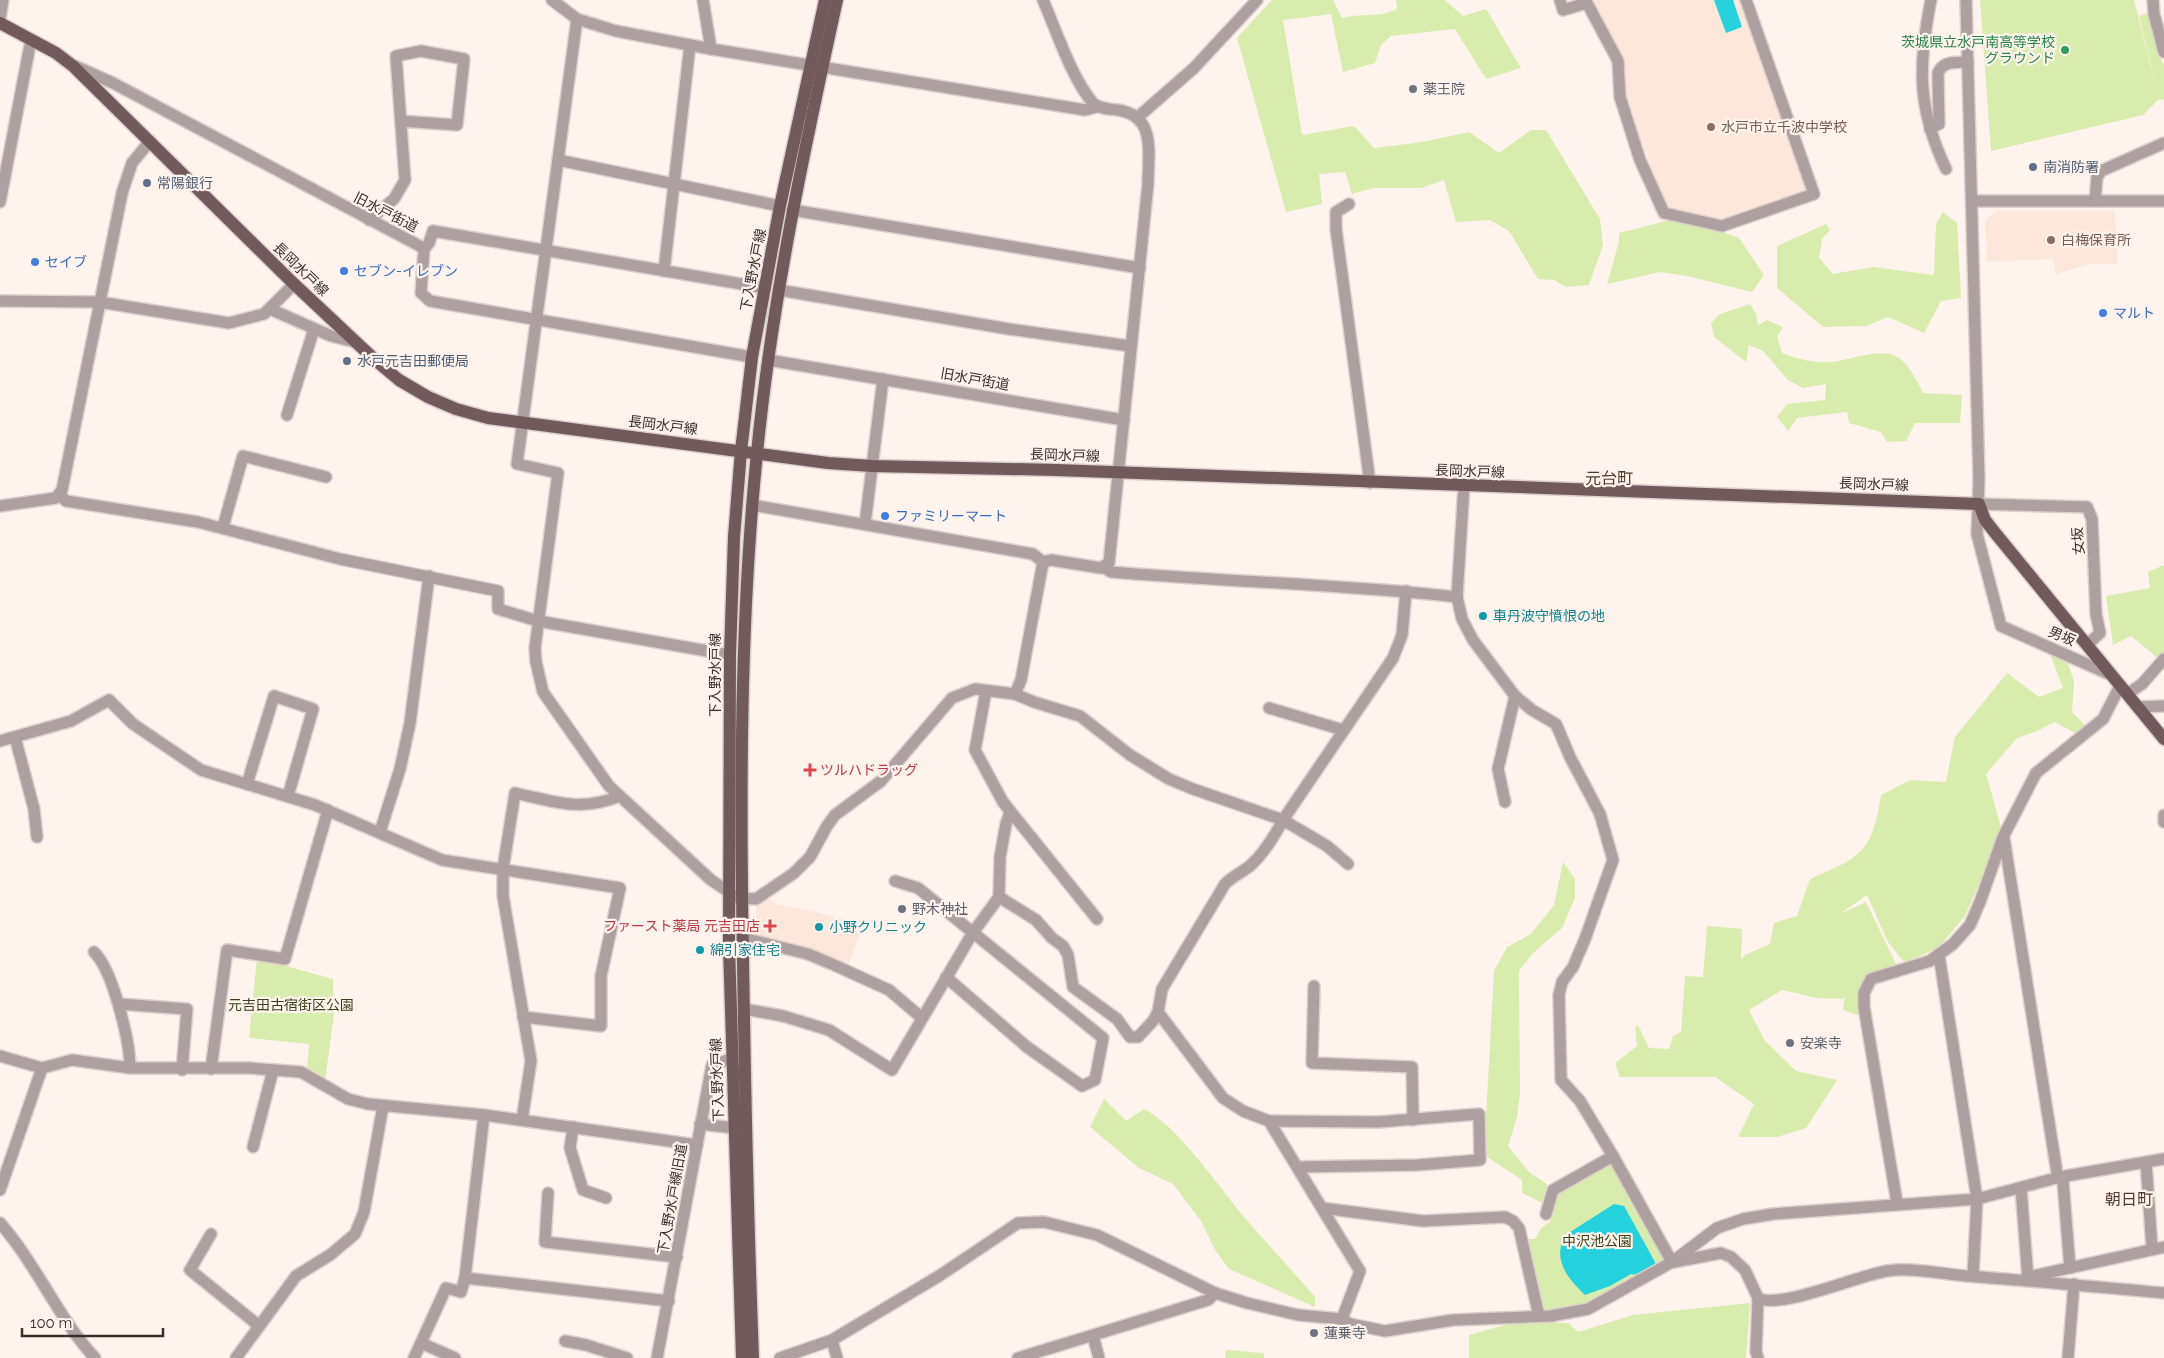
<svg xmlns="http://www.w3.org/2000/svg" width="2164" height="1358" viewBox="0 0 2164 1358" font-family="Raleway,'Noto Sans JP',sans-serif">
	<rect width="100%" height="100%" fill="#fff3ed"/>
	<g fill="#fde7db">
		<path d="M1589 0H1742L1808 190 1806 192 1719 220 1666 206Z"/>
		<path d="M1995 211H2115L2118 264H2091L2056 274 2053 259 1987 262 1985 221Z"/>
		<path d="M767 897 778 905 816 912 863 925 848 966 757 938 756 907Z"/>
	</g>
	<g fill="#d8ecad">
		<path d="M1272 0H1333L1342 18C1360 13 1380 18 1397 9L1396 0H1445L1463 16 1486 9 1521 68 1486 79 1455 29 1391 36 1381 45 1375 63 1343 72 1331 14 1283 20 1302 135 1354 126 1374 148 1422 142 1469 132 1499 153 1531 130H1546L1600 219 1603 245 1589 285 1566 287 1554 280 1538 279 1509 231 1490 220 1456 222 1444 180 1421 188H1374L1352 194 1345 172 1319 174 1322 204 1286 212 1237 38Z"/>
		<path d="M1980 0H2134L2159 99 2143 115 1991 151Z"/>
		<path d="M2148 13 2157 51 2164 65V100L2159 99 2139 16Z"/>
		<path d="M1943 212 1957 223 1961 298 1941 301 1924 333 1888 317 1866 326 1823 327 1777 288V246L1826 224 1830 230 1822 239 1819 258 1833 274 1873 267 1934 275 1936 224Z"/>
		<path d="M1674 219 1704 225 1739 238 1764 275 1752 292 1687 276 1660 272 1607 284 1619 242V233Z"/>
		<path d="M1750 304 1756 314 1758 325 1767 320 1783 327 1777 336 1782 353C1798 359 1813 363 1831 362 1850 361 1881 346 1899 358 1910 366 1917 381 1923 393L1962 395 1960 423H1915L1906 441 1887 442 1881 432 1849 423 1847 412 1797 418 1788 431 1777 417 1787 404 1825 400 1826 384 1803 388 1788 380 1763 351 1749 345 1746 362 1714 337 1711 323 1720 314Z"/>
		<path d="M2164 565V659H2159L2131 636 2113 645 2106 596 2150 588 2148 572Z"/>
		<path d="M2049 651 2066 658 2074 681 2072 712 2086 726 2075 733 2055 722 2035 732 2017 738 1986 774 2001 827 1984 872 1965 916 1939 947 1905 963 1888 942 1867 895 1840 914 1866 902 1896 964 1863 980 1858 1015 1843 1010 1845 995 1843 999 1816 998 1782 990 1749 1010 1765 1041 1796 1071 1837 1080 1806 1128 1777 1137H1738L1754 1104 1715 1077H1620L1615 1063 1637 1046 1635 1028 1638 1025 1649 1048 1669 1049 1673 1036 1681 1032 1685 976 1703 977 1707 926 1742 929 1741 959 1745 955 1770 944 1774 923 1797 916 1810 879C1861 857 1872 853 1881 795L1910 780 1946 782 1955 737 2007 673 2039 697 2063 688Z"/>
		<path d="M1563 862 1575 879V898L1562 928 1533 953 1519 971 1520 1094 1517 1117 1508 1146 1529 1172 1547 1184 1542 1203 1522 1193V1180L1487 1157 1486 1117 1494 971 1507 947 1531 934 1554 905Z"/>
		<path d="M257 958 333 979V998L336 999 325 1081 307 1069 309 1044 249 1038Z"/>
		<path d="M1104 1099 1126 1121 1144 1109C1179 1127 1218 1186 1244 1217 1267 1244 1292 1270 1315 1297V1307L1229 1269 1215 1250 1201 1221 1173 1184 1139 1168 1090 1127Z"/>
		<path d="M1609 1164 1615 1165 1664 1257 1662 1264 1587 1304 1545 1312 1528 1239H1535L1542 1227 1550 1222 1557 1194Z"/>
		<path d="M1750 1303 1746 1358H1469V1335L1516 1322 1569 1323 1578 1332 1633 1315Z"/>
		<path d="M1226 1350 1264 1353V1358H1225Z"/>
	</g>
	<g fill="#24d1dc">
		<path d="M1714 0H1733L1742 27 1726 33Z"/>
		<path d="M1614 1204 1624 1206 1655 1262 1654 1266 1638 1275 1631 1274 1610 1286 1585 1295C1568 1279 1550 1257 1567 1234Z"/>
	</g>
	<g fill="none" stroke-linecap="round" stroke-linejoin="round">
		<defs>
			<g id="minor">
				<path d="M552 0 577 19 616 31 711 49 1085 110 1097 107"/>
				<path d="M703 0 711 49"/>
				<path d="M1560 0 1563 10 1587 3 1618 61 1620 97 1640 160 1664 213 1722 226 1814 194 1746 0"/>
				<path d="M1931 0C1918 65 1917 108 1946 169"/>
				<path d="M1966 0 1979 479 1977 534 2001 626 2109 674"/>
				<path d="M2153 0 2154 14 2164 52"/>
				<path d="M0 19 3 0"/>
				<path d="M577 19 517 464 558 473 535 648 536 662 543 692 609 786 711 880 738 898 756 899 794 873 810 857 827 826 835 815 881 781 952 698 975 689 1015 694 1021 680 1043 562 1051 560 1101 568 1109 563 1148 184C1148 154 1157 116 1118 110 1109 109 1099 109 1093 103 1072 79 1056 30 1043 0"/>
				<path d="M75 66 113 83 418 245 424 249 421 293 430 301 752 357"/>
				<path d="M1138 117 1194 68 1257 0"/>
				<path d="M1930 129 1939 124 1938 73C1944 60 1955 63 1968 62"/>
				<path d="M558 160 780 206"/>
				<path d="M1972 201H2164"/>
				<path d="M2095 201 2097 177 2101 171 2164 143"/>
				<path d="M0 202 31 40"/>
				<path d="M1349 204 1336 212V229L1370 483"/>
				<path d="M792 210 1140 268"/>
				<path d="M369 220 394 199 405 180 396 56 421 51 464 59 457 125 401 121"/>
				<path d="M424 249 429 243 433 231 765 288"/>
				<path d="M664 271 690 45"/>
				<path d="M779 290 1009 329 1130 346"/>
				<path d="M0 301 99 302 229 323 264 314 294 284"/>
				<path d="M270 309 331 336 355 342"/>
				<path d="M768 360 1124 420"/>
				<path d="M287 415 314 329"/>
				<path d="M1464 486 1457 597 1462 619 1473 640 1515 696 1532 710 1556 724 1570 757 1600 814 1613 860 1585 939 1573 967 1562 982 1559 995 1561 1080 1580 1101 1613 1156 1672 1262"/>
				<path d="M60 495 66 501 198 522 340 559 498 591V609L538 621 730 655"/>
				<path d="M1979 504 2087 507 2092 519 2096 614 2100 633 2087 645"/>
				<path d="M752 505 1033 554 1043 562"/>
				<path d="M0 506 56 498 62 490 122 193 132 163 150 141"/>
				<path d="M865 524 883 379"/>
				<path d="M223 527 243 456 326 477"/>
				<path d="M1105 568 1111 572C1226 582 1342 584 1457 597"/>
				<path d="M986 691 975 750 1003 802 1097 919"/>
				<path d="M1015 694 1034 702 1080 716 1130 755 1169 779 1193 789 1283 820 1327 846 1348 864"/>
				<path d="M2127 694 2142 684 2164 659"/>
				<path d="M2138 707 2164 706"/>
				<path d="M1269 708 1343 730"/>
				<path d="M15 737 34 809 37 837"/>
				<path d="M0 741 71 721 109 700 133 724 201 770 315 805 442 860 620 888 601 976V1026L523 1017"/>
				<path d="M247 784 274 696 313 709 288 796"/>
				<path d="M1505 802 1498 769 1515 696"/>
				<path d="M2164 815V822"/>
				<path d="M380 832 400 769 410 723 429 576"/>
				<path d="M2004 838 2057 1173 2063 1182 2070 1268"/>
				<path d="M895 881 918 888 1103 1038 1095 1080 1082 1086 1027 1047 946 977"/>
				<path d="M999 897 1036 920 1052 938 1063 946 1068 955 1073 987 1117 1019 1130 1037H1138L1153 1021 1158 1012 1162 989 1225 884C1233 876 1243 872 1251 865 1265 852 1274 837 1283 820L1393 658 1402 635 1406 591"/>
				<path d="M743 938 808 954 834 965 889 990 922 1018"/>
				<path d="M94 952C113 970 130 1042 130 1068"/>
				<path d="M1939 955 1977 1199 1973 1276"/>
				<path d="M1314 986 1312 1063 1412 1067 1413 1120"/>
				<path d="M119 1004 187 1009 182 1070"/>
				<path d="M744 1009 783 1016 829 1030 892 1070 972 934 999 897 1000 857 1006 824 1010 812"/>
				<path d="M1158 1012 1223 1098 1243 1111 1269 1121 1378 1122 1479 1114 1480 1160 1417 1165 1298 1167"/>
				<path d="M0 1056 42 1068 72 1060 130 1068H248L301 1072 348 1099 368 1104 484 1115 697 1145"/>
				<path d="M211 1069 227 950 285 959 328 810"/>
				<path d="M484 1115 465 1278 669 1301"/>
				<path d="M522 1120 531 1061 503 896V869L515 793C556 802 580 812 620 796"/>
				<path d="M1269 1121 1360 1271 1342 1319"/>
				<path d="M700 1124 734 1128"/>
				<path d="M573 1127 570 1148 583 1190 606 1198"/>
				<path d="M253 1147 273 1070"/>
				<path d="M2146 1162 2152 1248"/>
				<path d="M2021 1188 2028 1280 2033 1276 2164 1247"/>
				<path d="M0 1190 42 1068"/>
				<path d="M548 1193 545 1242 677 1257"/>
				<path d="M1897 1203 1864 1007V993L1871 979 1930 961 1953 944 1970 925 1980 902 2003 837 2036 773 2103 719 2120 686"/>
				<path d="M1322 1208 1423 1221 1505 1217 1513 1221 1519 1228 1539 1316"/>
				<path d="M1546 1214 1553 1190 1613 1156"/>
				<path d="M0 1223C37 1265 58 1318 95 1358"/>
				<path d="M211 1234 190 1270 258 1325"/>
				<path d="M1674 1262 1721 1253 1731 1257 1745 1270 1758 1298 1756 1352 1758 1358"/>
				<path d="M1758 1298C1779 1310 1859 1275 1887 1271 1912 1267 1942 1274 1967 1276 2033 1281 2098 1287 2164 1293"/>
				<path d="M1093 1336 1099 1358"/>
				<path d="M832 1340 837 1358"/>
				<path d="M565 1341 586 1345 627 1358"/>
				<path d="M421 1343 455 1358"/>
				<path d="M236 1358 296 1276 330 1255 355 1234 364 1212 383 1106"/>
				<path d="M414 1358 446 1288 461 1292 465 1278"/>
				<path d="M657 1358 712 1065 731 1059"/>
				<path d="M780 1358 832 1340 939 1276 1018 1223 1044 1222 1097 1235 1215 1293 1247 1303 1298 1315 1342 1319 1350 1324 1385 1331 1453 1320 1551 1316 1588 1309 1672 1262 1717 1228 1743 1219 1773 1214 1977 1199 2060 1177 2164 1159"/>
				<path d="M1018 1358 1208 1300 1215 1293"/>
				<path d="M2068 1358 2074 1284"/>
			</g>
			<g id="major">
				<path d="M0 23 56 53 73 66 294 284 374 359 399 380 428 397 456 409 488 418 828 463 872 466 1057 470 1979 504 1985 520 1996 534 2164 739"/>
				<path d="M742 1358 729 946 730 655 734 537 741 451 752 357 780 206 825 0"/>
				<path d="M753 1358C748 1225 745 1093 743 960 740 791 740 621 757 453 772 300 804 150 837 0"/>
			</g>
		</defs>
		<use href="#minor" stroke="#dcd0ca" stroke-width="14"/>
		<use href="#major" stroke="#dcd0ca" stroke-width="15"/>
		<use href="#minor" stroke="#ae9fa1" stroke-width="11"/>
		<use href="#major" stroke="#72595b" stroke-width="12"/>
	</g>
	<circle fill="#2e9e5b" stroke="#fff3ed" stroke-width="2" cx="2065" cy="50" r="5"/>
	<g fill="#6b7280" stroke="#fff3ed" stroke-width="2">
		<circle cx="1413" cy="89" r="5"/>
		<circle cx="902" cy="909" r="5"/>
		<circle cx="1790" cy="1043" r="5"/>
		<circle cx="1314" cy="1333" r="5"/>
	</g>
	<g fill="#8d6e63" stroke="#fff3ed" stroke-width="2">
		<circle cx="1711" cy="127" r="5"/>
		<circle cx="2051" cy="240" r="5"/>
	</g>
	<g fill="#5c6f8a" stroke="#fff3ed" stroke-width="2">
		<circle cx="2033" cy="167" r="5"/>
		<circle cx="147" cy="183" r="5"/>
		<circle cx="347" cy="361" r="5"/>
	</g>
	<g fill="#3f7fe0" stroke="#fff3ed" stroke-width="2">
		<circle cx="35" cy="262" r="5"/>
		<circle cx="344" cy="271" r="5"/>
		<circle cx="2103" cy="313" r="5"/>
		<circle cx="885" cy="516" r="5"/>
	</g>
	<g fill="#0f9aa8" stroke="#fff3ed" stroke-width="2">
		<circle cx="1483" cy="616" r="5"/>
		<circle cx="819" cy="927" r="5"/>
		<circle cx="700" cy="950" r="5"/>
	</g>
	<g fill="#e0444e" stroke="#fff3ed" stroke-width="2">
		<path d="M807.5 762.5h5v5h5v5h-5v5h-5v-5h-5v-5h5z"/>
		<path d="M767.5 918.5h5v5h5v5h-5v5h-5v-5h-5v-5h5z"/>
	</g>
	<g text-anchor="middle" stroke-width="4.5" stroke-linejoin="round" paint-order="stroke">
		<g font-size="14" fill="#27864d" stroke="#fff3ed" text-anchor="end">
			<text x="2055" y="47">茨城県立水戸南高等学校<tspan x="2055" dy="16">グラウンド</tspan></text>
		</g>
		<g font-size="14" fill="#5b616d" stroke="#fff3ed" text-anchor="start">
			<text x="1423" y="94">薬王院</text>
			<text x="912" y="914">野木神社</text>
			<text x="1800" y="1048">安楽寺</text>
			<text x="1324" y="1338">蓮乗寺</text>
		</g>
		<g font-size="14" fill="#785e54" stroke="#fff3ed" text-anchor="start">
			<text x="1721" y="132">水戸市立千波中学校</text>
			<text x="2061" y="245">白梅保育所</text>
		</g>
		<g font-size="14" fill="#4e5e75" stroke="#fff3ed" text-anchor="start">
			<text x="2043" y="172">南消防署</text>
			<text x="157" y="188">常陽銀行</text>
			<text x="357" y="366">水戸元吉田郵便局</text>
		</g>
		<g font-size="14" fill="#3a2f29" stroke="#fff3ed">
			<text transform="translate(386 212) rotate(27)" y="5">旧水戸街道</text>
			<text transform="translate(301 269) rotate(44)" y="5">長岡水戸線</text>
			<text transform="translate(753 270) rotate(-79)" y="5">下入野水戸線</text>
			<text transform="translate(975 379) rotate(10)" y="5">旧水戸街道</text>
			<text transform="translate(663 425) rotate(7)" y="5">長岡水戸線</text>
			<text transform="translate(1065 455) rotate(2)" y="5">長岡水戸線</text>
			<text transform="translate(1470 471) rotate(2)" y="5">長岡水戸線</text>
			<text transform="translate(1874 484) rotate(2)" y="5">長岡水戸線</text>
			<text transform="translate(2078 541) rotate(-94)" y="5">女坂</text>
			<text transform="translate(2062 636) rotate(23)" y="5">男坂</text>
			<text transform="translate(715 675) rotate(-90)" y="5">下入野水戸線</text>
			<text transform="translate(717 1080) rotate(-92)" y="5">下入野水戸線</text>
			<text transform="translate(672 1199) rotate(-80)" y="5">下入野水戸線旧道</text>
		</g>
		<g font-size="14" fill="#366cbe" stroke="#fff3ed" text-anchor="start">
			<text x="45" y="267">セイブ</text>
			<text x="354" y="276">セブン-イレブン</text>
			<text x="2113" y="318">マルト</text>
			<text x="895" y="521">ファミリーマート</text>
		</g>
		<g font-size="14" fill="#0d838f" stroke="#fff3ed" text-anchor="start">
			<text x="1493" y="621">車丹波守憤恨の地</text>
			<text x="829" y="932">小野クリニック</text>
			<text x="710" y="955">綿引家住宅</text>
		</g>
		<g font-size="14" fill="#be3a42" stroke="#fff3ed" text-anchor="start">
			<text x="820" y="775">ツルハドラッグ</text>
			<text x="760" y="931" text-anchor="end">ファースト薬局 元吉田店</text>
		</g>
		<g font-size="14" fill="#37421a" stroke="#fff3ed">
			<text x="291" y="1010">元吉田古宿街区公園</text>
			<text x="1597" y="1246">中沢池公園</text>
		</g>
		<g font-size="16" fill="#533c2e" stroke="#fff3ed">
			<text x="1609" y="484">元台町</text>
			<text x="2129" y="1205">朝日町</text>
		</g>
	</g>
	<path d="M22 1328v8h141v-8" fill="none" stroke="#3a2f29" stroke-width="2.5"/>
	<text x="30" y="1328" font-size="15" fill="#3a2f29" stroke="#fff3ed" stroke-width="4" paint-order="stroke">100 m</text>
</svg>
